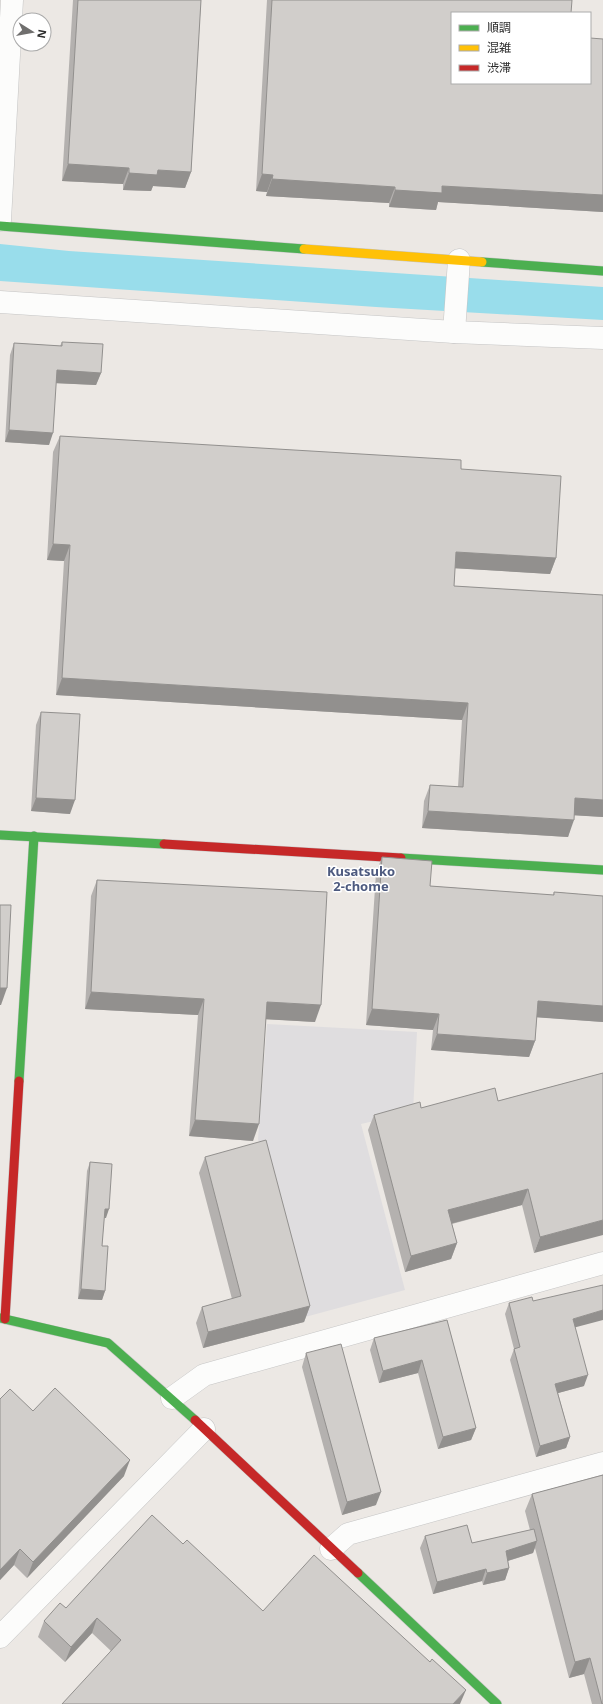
<svg xmlns="http://www.w3.org/2000/svg" width="603" height="1704" viewBox="0 0 603 1704" font-family="'Noto Sans','Noto Sans JP',sans-serif">
	<rect width="100%" height="100%" fill="#ece8e4"/>
	<path fill="#dfdddf" d="M267 1024 417 1032 413 1112 361 1124 405 1290 305 1317 258 1139Z"/>
	<path fill="#99ddeb" d="M0 244 69 251 603 287V320L376 307 0 281Z"/>
	<g fill="none" stroke-linecap="round" stroke-linejoin="round">
		<defs>
			<g id="street">
				<path d="M0 220 12 0"/>
				<path d="M0 302 454 332 603 338"/>
				<path d="M454 332 459 260"/>
				<path d="M172 1398 204 1375 603 1263"/>
				<path d="M331 1549 348 1534 603 1463"/>
				<path d="M0 1637 204 1429"/>
			</g>
			<g id="fast">
				<path d="M0 226 304 249"/>
				<path d="M482 262 603 271"/>
				<path d="M0 835 164 844"/>
				<path d="M401 858 603 870"/>
				<path d="M19 1081 34 836"/>
				<path d="M0 1318 108 1343 195 1420"/>
				<path d="M358 1573 497 1704"/>
			</g>
			<path id="slow" d="M304 249 482 262"/>
			<g id="jam">
				<path d="M164 844 401 858"/>
				<path d="M5 1319 19 1081"/>
				<path d="M195 1420 358 1573"/>
			</g>
		</defs>
		<use href="#street" stroke="#c5c5c5" stroke-width="23"/>
		<use href="#fast" stroke="#c5c5c5" stroke-width="10"/>
		<use href="#slow" stroke="#c5c5c5" stroke-width="10"/>
		<use href="#jam" stroke="#c5c5c5" stroke-width="10"/>
		<use href="#street" stroke="#fcfcfb" stroke-width="22"/>
		<use href="#fast" stroke="#4caf50" stroke-width="9"/>
		<use href="#slow" stroke="#ffc107" stroke-width="9"/>
		<use href="#jam" stroke="#c62828" stroke-width="9"/>
	</g>
	<g fill="#b4b1af">
		<path d="M73 0H201L191 172 185 188 153 186 151 191 123 190V184L62 181Z"/>
		<path d="M267 0H572L452 83 603 39V212L438 202 436 210 389 207V203L266 196 267 192 256 191Z"/>
		<path d="M62 342 101 373 96 385 56 383 49 445 5 442 10 355 14 343 60 346Z"/>
		<path d="M60 436 461 469 556 558 550 574 455 568 454 586 603 595V817L574 815 568 837 422 828 424 801 430 785 458 787 462 720 56 695 64 561 47 560 53 452Z"/>
		<path d="M41 712 70 814 31 811 36 725Z"/>
		<path d="M382 857 430 886 553 895 554 892 603 896V1022L537 1017 535 1041 529 1057 431 1050 433 1030 366 1025 376 873Z"/>
		<path d="M97 880 315 1022 266 1019 253 1141 189 1136 198 1015 85 1009 91 896Z"/>
		<path d="M603 1073 534 1253 522 1205 452 1224 457 1243 451 1259 405 1272 368 1130 374 1115 421 1108 498 1101Z"/>
		<path d="M205 1157 310 1306 304 1322 203 1348 196 1323 202 1307 232 1299 199 1173Z"/>
		<path d="M90 1162 106 1218H104L102 1246 105 1291 102 1300 78 1299 87 1171Z"/>
		<path d="M533 1301 575 1328 584 1386 558 1393 570 1437 566 1448 536 1457 510 1360 514 1349 505 1314 509 1303Z"/>
		<path d="M447 1320 476 1428 471 1440 438 1449 418 1373 379 1383 370 1350 374 1338Z"/>
		<path d="M306 1353 376 1505 342 1515 302 1367Z"/>
		<path d="M0 1399 33 1411 124 1476 27 1578 14 1565 0 1580Z"/>
		<path d="M603 1475V1704H592L584 1674 569 1678 535 1548 533 1553 508 1561 509 1568 505 1580 483 1585 482 1581 433 1594 420 1548 425 1536 472 1543 530 1530 525 1511 532 1494Z"/>
		<path d="M183 1544 263 1611 111 1651 92 1633 65 1662 38 1637 44 1621 66 1608Z"/>
	</g>
	<g fill="#92908e">
		<path d="M68 164 129 168 123 184 62 181Z"/>
		<path d="M158 170 191 172 185 188 153 186 151 191 123 190 129 173Z"/>
		<path d="M262 174 273 175 267 192 256 191Z"/>
		<path d="M272 179 395 187 389 203 266 196Z"/>
		<path d="M442 186 603 195V212L438 202 436 210 389 207 395 190Z"/>
		<path d="M57 370 101 373 96 385 52 383Z"/>
		<path d="M9 430 53 433 49 445 5 442Z"/>
		<path d="M53 544 70 545 64 561 47 560Z"/>
		<path d="M456 552 556 558 550 574 450 568Z"/>
		<path d="M62 678 468 703 462 720 56 695Z"/>
		<path d="M36 798 75 800 70 814 31 811Z"/>
		<path d="M575 798 603 800V817L569 815Z"/>
		<path d="M428 811 574 820 568 837 422 828Z"/>
		<path d="M0 988H7L1 1005H0Z"/>
		<path d="M91 992 204 999 198 1015 85 1009Z"/>
		<path d="M538 1001 603 1006V1022L532 1017Z"/>
		<path d="M267 1002 321 1005 315 1022 261 1019Z"/>
		<path d="M372 1009 439 1014 433 1030 366 1025Z"/>
		<path d="M437 1034 535 1041 529 1057 431 1050Z"/>
		<path d="M195 1120 259 1124 253 1141 189 1136Z"/>
		<path d="M528 1189 522 1205 442 1226 448 1210Z"/>
		<path d="M105 1209H109L106 1218H101Z"/>
		<path d="M603 1220V1235L534 1253 540 1237Z"/>
		<path d="M457 1243 451 1259 405 1272 411 1256Z"/>
		<path d="M81 1289 105 1291 102 1300 78 1299Z"/>
		<path d="M310 1306 304 1322 203 1348 208 1332Z"/>
		<path d="M603 1310V1320L569 1329 573 1319Z"/>
		<path d="M422 1360 418 1373 379 1383 383 1371Z"/>
		<path d="M588 1375 584 1386 551 1395 555 1384Z"/>
		<path d="M476 1428 471 1440 438 1449 443 1437Z"/>
		<path d="M570 1437 566 1448 536 1457 540 1446Z"/>
		<path d="M130 1460 124 1476 27 1578 33 1562Z"/>
		<path d="M381 1492 376 1505 342 1515 347 1502Z"/>
		<path d="M537 1541 533 1553 501 1563 506 1551Z"/>
		<path d="M20 1549 14 1565 0 1580V1570Z"/>
		<path d="M509 1568 505 1580 483 1585 487 1573Z"/>
		<path d="M486 1569 482 1581 433 1594 437 1582Z"/>
		<path d="M97 1618 92 1633 65 1662 71 1647Z"/>
		<path d="M590 1658 584 1674 569 1678 575 1662Z"/>
		<path d="M466 1690 460 1704H453Z"/>
	</g>
	<g fill="#d1cecb" stroke="#92908e">
		<path d="M78 0H201L191 172 158 170 157 175 129 173V168L68 164Z"/>
		<path d="M272 0H572L571 13H452V83H590V38L603 39V195L442 186V193L395 190V187L272 179 273 175 262 174Z"/>
		<path d="M62 342 103 344 101 373 57 370 53 433 9 430 14 343 62 346Z"/>
		<path d="M60 436 461 460V469L561 476 556 558 456 552 454 586 603 595V800L575 798 574 820 428 811 430 785 463 787 468 703 62 678 70 545 53 544Z"/>
		<path d="M41 712 80 714 75 800 36 798Z"/>
		<path d="M382 857 432 861 430 886 554 895V892L603 896V1006L538 1001 535 1041 437 1034 439 1014 372 1009Z"/>
		<path d="M97 880 327 892 321 1005 267 1002 259 1124 195 1120 204 999 91 992Z"/>
		<path d="M0 905H11L7 988H0Z"/>
		<path d="M603 1073V1220L540 1237 528 1189 448 1210 457 1243 411 1256 374 1115 420 1102 421 1108 495 1088 498 1101Z"/>
		<path d="M266 1140 310 1306 208 1332 202 1307 241 1296 205 1157Z"/>
		<path d="M90 1162 112 1164 109 1209H105L102 1246H108L105 1291 81 1289Z"/>
		<path d="M603 1285V1310L573 1319 588 1375 555 1384 570 1437 540 1446 514 1349 520 1347 509 1303 532 1297 533 1301Z"/>
		<path d="M447 1320 476 1428 443 1437 422 1360 383 1371 374 1338Z"/>
		<path d="M341 1344 381 1492 347 1502 306 1353Z"/>
		<path d="M55 1388 130 1460 33 1562 20 1549 0 1570V1399L10 1389 33 1411Z"/>
		<path d="M603 1475V1704H602L590 1658 575 1662 532 1494Z"/>
		<path d="M152 1515 183 1544 187 1540 263 1611 314 1555 430 1662 432 1659 466 1690 453 1704H62L121 1640 97 1618 71 1647 44 1621 60 1603 66 1608Z"/>
		<path d="M467 1525 472 1543 534 1529 537 1541 506 1551 509 1568 487 1573 486 1569 437 1582 425 1536Z"/>
	</g>
	<g text-anchor="middle" stroke-width="3" stroke-linejoin="round" paint-order="stroke">
		<g font-size="13" font-weight="bold" fill="#4d5a7f" stroke="#fff">
			<text x="361" y="876">Kusatsuko<tspan x="361" dy="15">2-chome</tspan></text>
		</g>
	</g>
	<rect x="451" y="12" width="140" height="72" fill="#ffffff" stroke="#ababab"/>
	<rect x="459" y="25" width="20" height="6" fill="#4caf50" stroke="#ababab"/>
	<text x="487" y="32" font-size="12" fill="#2e2e2e">順調</text>
	<rect x="459" y="45" width="20" height="6" fill="#ffc107" stroke="#ababab"/>
	<text x="487" y="52" font-size="12" fill="#2e2e2e">混雑</text>
	<rect x="459" y="65" width="20" height="6" fill="#c62828" stroke="#ababab"/>
	<text x="487" y="72" font-size="12" fill="#2e2e2e">渋滞</text>
	<g transform="translate(32 32) rotate(101)"><circle r="19" fill="#ffffff" stroke="#ababab"/>
	<path d="M0-3L7 15L0 10L-7 15Z" fill="#706f6e"/>
	<text y="-6" font-size="11" font-weight="bold" text-anchor="middle" fill="#2e2e2e">N</text>
	</g>
</svg>
